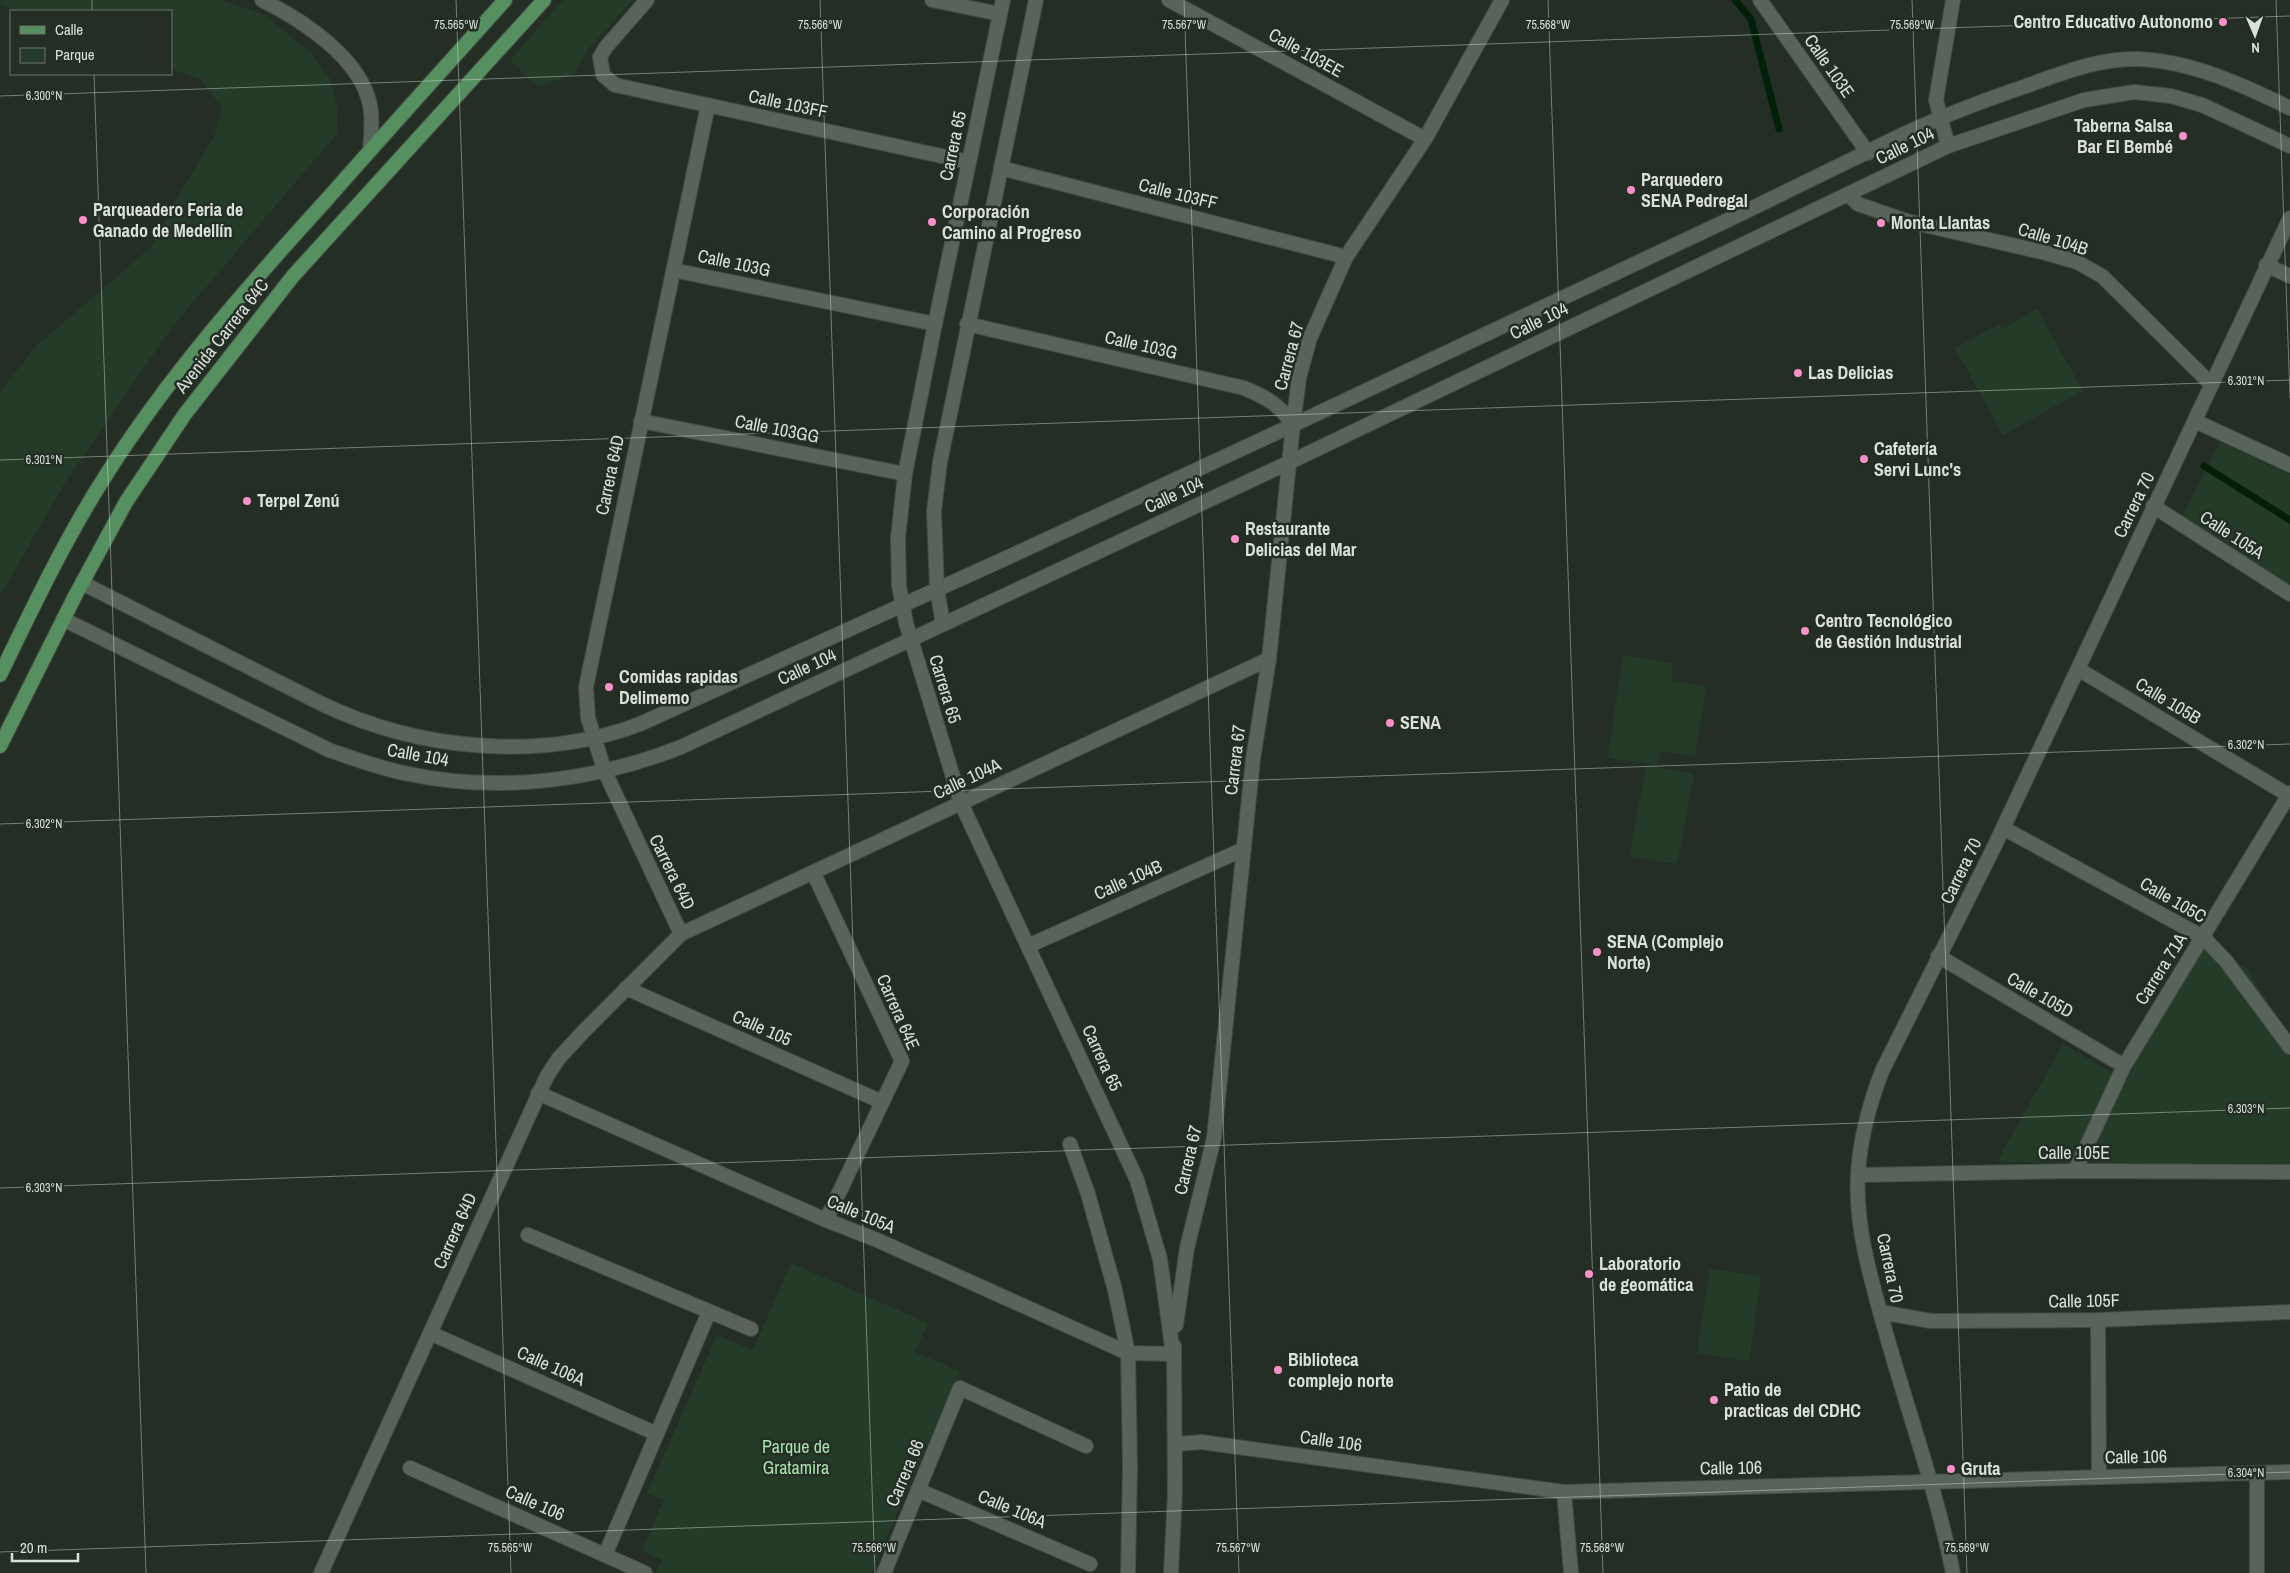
<svg xmlns="http://www.w3.org/2000/svg" width="2290" height="1573" viewBox="0 0 2290 1573" font-family="'Archivo Narrow',sans-serif">
	<rect width="100%" height="100%" fill="#242e25"/>
	<g fill="#243b27">
		<path d="M1 0H222L265 15 311 53 330 79 337 107V134L172 327 64 484 0 596V392L36 346 151 247 180 193 214 137 222 108 201 79 171 69V11H17L0 5Z"/>
		<path d="M563 0H633L589 48 574 74 538 87 510 60Z"/>
		<path d="M2037 309 2083 391 2003 435 1955 348 1999 324 2002 329Z"/>
		<path d="M2220 442 2290 475V590L2181 518Z"/>
		<path d="M1623 655 1673 663 1671 681 1706 686 1695 756 1661 751 1658 765 1608 758Z"/>
		<path d="M1646 765 1694 774 1677 864 1630 856Z"/>
		<path d="M2196 942 2247 969 2290 1037V1164L2196 1163 2141 1169V1163L1997 1162 2063 1044 2126 1081 2134 1069 2132 1051Z"/>
		<path d="M791 1263 928 1323 915 1352 960 1371 871 1573H656L662 1560 642 1551 664 1500 647 1493 717 1335 753 1350Z"/>
		<path d="M1710 1269 1761 1276 1749 1361 1697 1353Z"/>
	</g>
	<g fill="none" stroke-linecap="round" stroke-linejoin="round">
		<g stroke="#012007" stroke-width="7">
			<path d="M1735 0 1751 19 1779 129"/>
			<path d="M2204 466 2290 520"/>
		</g>
		<defs>
			<g id="minor">
				<path d="M262 0C302 20 360 57 370 105 373 120 371 135 370 151"/>
				<path d="M647 0 606 47 600 57 603 75 615 85 969 162"/>
				<path d="M932 0 1000 14"/>
				<path d="M1169 0 1425 139"/>
				<path d="M1760 0 1868 153"/>
				<path d="M1948 146 1936 100 1953 0"/>
				<path d="M1001 168 1346 257"/>
				<path d="M1848 194 1858 204 1907 221 2046 253 2077 262 2102 276 2211 384"/>
				<path d="M2266 265 2290 276"/>
				<path d="M673 270 935 324"/>
				<path d="M967 324 1244 388C1266 397 1280 405 1293 425"/>
				<path d="M641 421 905 474"/>
				<path d="M2195 421 2290 465"/>
				<path d="M1293 425 1299 378 1310 338 1346 257 1425 139 1502 0"/>
				<path d="M2153 506 2290 594"/>
				<path d="M2078 669 2290 796"/>
				<path d="M2003 828 2203 937 2226 961 2290 1047"/>
				<path d="M813 872 902 1061 826 1220"/>
				<path d="M681 934 605 772 588 718 586 687 708 105"/>
				<path d="M1028 946 1244 849"/>
				<path d="M1938 956 2124 1066"/>
				<path d="M626 988 882 1102"/>
				<path d="M538 1093 826 1220 877 1240 1128 1353 1173 1354"/>
				<path d="M1070 1144 1088 1194 1115 1290 1128 1353 1130 1467 1128 1573"/>
				<path d="M2075 1171 2124 1066 2290 793"/>
				<path d="M1858 1175 2075 1171 2290 1172"/>
				<path d="M528 1235 751 1329"/>
				<path d="M1880 1312 1931 1321 2098 1320 2290 1312"/>
				<path d="M2098 1320 2099 1476"/>
				<path d="M430 1333 657 1434"/>
				<path d="M1176 1444 1201 1442 1564 1492 2290 1472"/>
				<path d="M410 1468 645 1573"/>
				<path d="M918 1490 1090 1564"/>
				<path d="M1564 1492 1571 1573"/>
				<path d="M605 1555 709 1312"/>
				<path d="M321 1573 547 1076 559 1058 584 1031 681 934 1269 659"/>
				<path d="M884 1573 960 1388 1086 1446"/>
				<path d="M2257 1573V1473"/>
			</g>
			<g id="tertiary">
				<path d="M937 589 943 624"/>
				<path d="M1953 1573C1936 1487 1905 1404 1882 1319 1869 1272 1855 1223 1858 1174 1860 1138 1869 1105 1882 1071L1995 845 2290 218"/>
			</g>
			<g id="secondary">
				<path d="M1003 0 935 324 905 474 898 538 899 586 906 623 961 803 1137 1180 1160 1259 1173 1354"/>
				<path d="M82 583 322 704C418 750 540 762 640 724L1013 555 1293 425 1728 220 1906 133C1945 115 1985 100 2026 86 2060 74 2099 58 2136 59 2189 60 2243 85 2290 108"/>
				<path d="M937 589 934 511 940 462 1036 0"/>
				<path d="M63 619 329 750C355 759 381 769 409 774 499 793 595 781 681 747L1290 462 1948 146 2084 100 2134 92 2171 96 2202 105 2290 146"/>
				<path d="M1176 1325 1187 1248 1214 1138 1253 759 1269 659 1293 425"/>
				<path d="M1171 1573 1175 1492 1174 1346"/>
			</g>
			<g id="primary">
				<path d="M0 675C33 607 65 539 106 475 170 374 249 285 329 197 387 131 446 66 505 0"/>
				<path d="M0 746 75 596 126 502 185 414 293 276 544 0"/>
			</g>
		</defs>
		<use href="#minor" stroke="#424b43" stroke-width="16"/>
		<use href="#tertiary" stroke="#424b43" stroke-width="16"/>
		<use href="#secondary" stroke="#424b43" stroke-width="16"/>
		<use href="#primary" stroke="#424b43" stroke-width="16"/>
		<use href="#minor" stroke="#586359" stroke-width="14"/>
		<use href="#tertiary" stroke="#586359" stroke-width="14"/>
		<use href="#secondary" stroke="#586359" stroke-width="14"/>
		<use href="#primary" stroke="#569060" stroke-width="14"/>
	</g>
	<path fill="none" stroke="#dae0da" stroke-width="1" stroke-opacity="0.45" d="M92 0V11M456 0 511 1573M820 0 875 1573M1184 0 1239 1573M1548 0 1603 1573M1912 0 1967 1573M2276 0 2290 398M94 74 146 1573M0 96 2290 16M0 460 2290 380M0 824 2290 744M0 1188 2290 1108M0 1552 2290 1472"/>
	<g fill="#f990ca" stroke="#242e25" stroke-width="2">
		<circle cx="2223" cy="22" r="5"/>
		<circle cx="2183" cy="136" r="5"/>
		<circle cx="1631" cy="190" r="5"/>
		<circle cx="83" cy="220" r="5"/>
		<circle cx="932" cy="222" r="5"/>
		<circle cx="1881" cy="223" r="5"/>
		<circle cx="1798" cy="373" r="5"/>
		<circle cx="1864" cy="459" r="5"/>
		<circle cx="247" cy="501" r="5"/>
		<circle cx="1235" cy="539" r="5"/>
		<circle cx="1805" cy="631" r="5"/>
		<circle cx="609" cy="687" r="5"/>
		<circle cx="1390" cy="723" r="5"/>
		<circle cx="1597" cy="952" r="5"/>
		<circle cx="1589" cy="1274" r="5"/>
		<circle cx="1278" cy="1370" r="5"/>
		<circle cx="1714" cy="1400" r="5"/>
		<circle cx="1951" cy="1469" r="5"/>
	</g>
	<g text-anchor="middle" stroke-width="5" stroke-linejoin="round" paint-order="stroke">
		<g font-size="18" font-weight="bold" fill="#dae0da" stroke="#242e25" text-anchor="start">
			<text x="2213" y="28" text-anchor="end">Centro Educativo Autonomo</text>
			<text x="2173" y="132" text-anchor="end">Taberna Salsa<tspan x="2173" dy="21">Bar El Bembé</tspan></text>
			<text x="1641" y="186">Parquedero<tspan x="1641" dy="21">SENA Pedregal</tspan></text>
			<text x="93" y="216">Parqueadero Feria de<tspan x="93" dy="21">Ganado de Medellín</tspan></text>
			<text x="942" y="218">Corporación<tspan x="942" dy="21">Camino al Progreso</tspan></text>
			<text x="1891" y="229">Monta Llantas</text>
			<text x="1808" y="379">Las Delicias</text>
			<text x="1874" y="455">Cafetería<tspan x="1874" dy="21">Servi Lunc's</tspan></text>
			<text x="257" y="507">Terpel Zenú</text>
			<text x="1245" y="535">Restaurante<tspan x="1245" dy="21">Delicias del Mar</tspan></text>
			<text x="1815" y="627">Centro Tecnológico<tspan x="1815" dy="21">de Gestión Industrial</tspan></text>
			<text x="619" y="683">Comidas rapidas<tspan x="619" dy="21">Delimemo</tspan></text>
			<text x="1400" y="729">SENA</text>
			<text x="1607" y="948">SENA (Complejo<tspan x="1607" dy="21">Norte)</tspan></text>
			<text x="1599" y="1270">Laboratorio<tspan x="1599" dy="21">de geomática</tspan></text>
			<text x="1288" y="1366">Biblioteca<tspan x="1288" dy="21">complejo norte</tspan></text>
			<text x="1724" y="1396">Patio de<tspan x="1724" dy="21">practicas del CDHC</tspan></text>
			<text x="1961" y="1475">Gruta</text>
		</g>
		<g font-size="18" fill="#dae0da" stroke="#242e25">
			<text transform="translate(1306 53) rotate(29)" y="6">Calle 103EE</text>
			<text transform="translate(1829 66) rotate(55)" y="6">Calle 103E</text>
			<text transform="translate(788 104) rotate(12)" y="6">Calle 103FF</text>
			<text transform="translate(953 146) rotate(-78)" y="6">Carrera 65</text>
			<text transform="translate(1905 146) rotate(-26)" y="6">Calle 104</text>
			<text transform="translate(1178 194) rotate(14)" y="6">Calle 103FF</text>
			<text transform="translate(2053 239) rotate(17)" y="6">Calle 104B</text>
			<text transform="translate(734 263) rotate(12)" y="6">Calle 103G</text>
			<text transform="translate(1539 321) rotate(-26)" y="6">Calle 104</text>
			<text transform="translate(222 336) rotate(-52)" y="6">Avenida Carrera 64C</text>
			<text transform="translate(1141 345) rotate(13)" y="6">Calle 103G</text>
			<text transform="translate(1289 356) rotate(-75)" y="6">Carrera 67</text>
			<text transform="translate(777 429) rotate(11)" y="6">Calle 103GG</text>
			<text transform="translate(610 475) rotate(-78)" y="6">Carrera 64D</text>
			<text transform="translate(1174 495) rotate(-25)" y="6">Calle 104</text>
			<text transform="translate(2134 505) rotate(-64)" y="6">Carrera 70</text>
			<text transform="translate(2232 535) rotate(33)" y="6">Calle 105A</text>
			<text transform="translate(807 667) rotate(-25)" y="6">Calle 104</text>
			<text transform="translate(945 689) rotate(73)" y="6">Carrera 65</text>
			<text transform="translate(2168 701) rotate(31)" y="6">Calle 105B</text>
			<text transform="translate(418 755) rotate(10)" y="6">Calle 104</text>
			<text transform="translate(1235 760) rotate(-83)" y="6">Carrera 67</text>
			<text transform="translate(967 779) rotate(-25)" y="6">Calle 104A</text>
			<text transform="translate(1961 871) rotate(-64)" y="6">Carrera 70</text>
			<text transform="translate(672 872) rotate(64)" y="6">Carrera 64D</text>
			<text transform="translate(1128 880) rotate(-24)" y="6">Calle 104B</text>
			<text transform="translate(2173 900) rotate(30)" y="6">Calle 105C</text>
			<text transform="translate(2161 969) rotate(-58)" y="6">Carrera 71A</text>
			<text transform="translate(2040 995) rotate(30)" y="6">Calle 105D</text>
			<text transform="translate(898 1012) rotate(66)" y="6">Carrera 64E</text>
			<text transform="translate(762 1028) rotate(24)" y="6">Calle 105</text>
			<text transform="translate(1102 1058) rotate(65)" y="6">Carrera 65</text>
			<text x="2074" y="1159">Calle 105E</text>
			<text transform="translate(1188 1160) rotate(-77)" y="6">Carrera 67</text>
			<text transform="translate(861 1214) rotate(23)" y="6">Calle 105A</text>
			<text transform="translate(455 1231) rotate(-66)" y="6">Carrera 64D</text>
			<text transform="translate(1890 1268) rotate(78)" y="6">Carrera 70</text>
			<text transform="translate(2084 1301) rotate(-1)" y="6">Calle 105F</text>
			<text transform="translate(551 1366) rotate(24)" y="6">Calle 106A</text>
			<text transform="translate(1331 1441) rotate(8)" y="6">Calle 106</text>
			<text transform="translate(2136 1457) rotate(-1)" y="6">Calle 106</text>
			<text transform="translate(1731 1468) rotate(-1)" y="6">Calle 106</text>
			<text transform="translate(905 1473) rotate(-67)" y="6">Carrera 66</text>
			<text transform="translate(535 1503) rotate(24)" y="6">Calle 106</text>
			<text transform="translate(1012 1509) rotate(23)" y="6">Calle 106A</text>
		</g>
		<g font-size="18" fill="#a8e0ae" stroke="#242e25">
			<text x="796" y="1453">Parque de<tspan x="796" dy="21">Gratamira</tspan></text>
		</g>
	</g>
	<g font-size="12" text-anchor="middle" fill="#dae0da" stroke="#242e25" stroke-width="5" stroke-linejoin="round" paint-order="stroke">
		<text x="456" y="29">75.565°W</text>
		<text x="820" y="29">75.566°W</text>
		<text x="1184" y="29">75.567°W</text>
		<text x="1548" y="29">75.568°W</text>
		<text x="1912" y="29">75.569°W</text>
		<text x="44" y="100">6.300°N</text>
		<text x="2246" y="385">6.301°N</text>
		<text x="44" y="464">6.301°N</text>
		<text x="2246" y="749">6.302°N</text>
		<text x="44" y="828">6.302°N</text>
		<text x="2246" y="1113">6.303°N</text>
		<text x="44" y="1192">6.303°N</text>
		<text x="2246" y="1477">6.304°N</text>
		<text x="510" y="1552">75.565°W</text>
		<text x="874" y="1552">75.566°W</text>
		<text x="1238" y="1552">75.567°W</text>
		<text x="1602" y="1552">75.568°W</text>
		<text x="1967" y="1552">75.569°W</text>
	</g>
	<rect x="10" y="10" width="162" height="65" fill="#242e25" stroke="#6d756d"/>
	<rect x="20" y="26" width="25" height="8" fill="#569060" stroke="#6d756d"/>
	<text x="55" y="35" font-size="15" fill="#dae0da">Calle</text>
	<rect x="20" y="48" width="25" height="15" fill="#243b27" stroke="#6d756d"/>
	<text x="55" y="60" font-size="15" fill="#dae0da">Parque</text>
	<g transform="translate(2255 35) rotate(178)" stroke="#242e25" stroke-width="4" paint-order="stroke">
	<path d="M0-4L9 19L0 12L-9 19Z" fill="#dae0da"/>
	<text y="-8" font-size="14" font-weight="bold" text-anchor="middle" fill="#dae0da">N</text>
	</g>
	<path d="M12 1553v8h66v-8" fill="none" stroke="#dae0da" stroke-width="2.5"/>
	<text x="20" y="1553" font-size="15" fill="#dae0da" stroke="#242e25" stroke-width="4" paint-order="stroke">20 m</text>
</svg>
